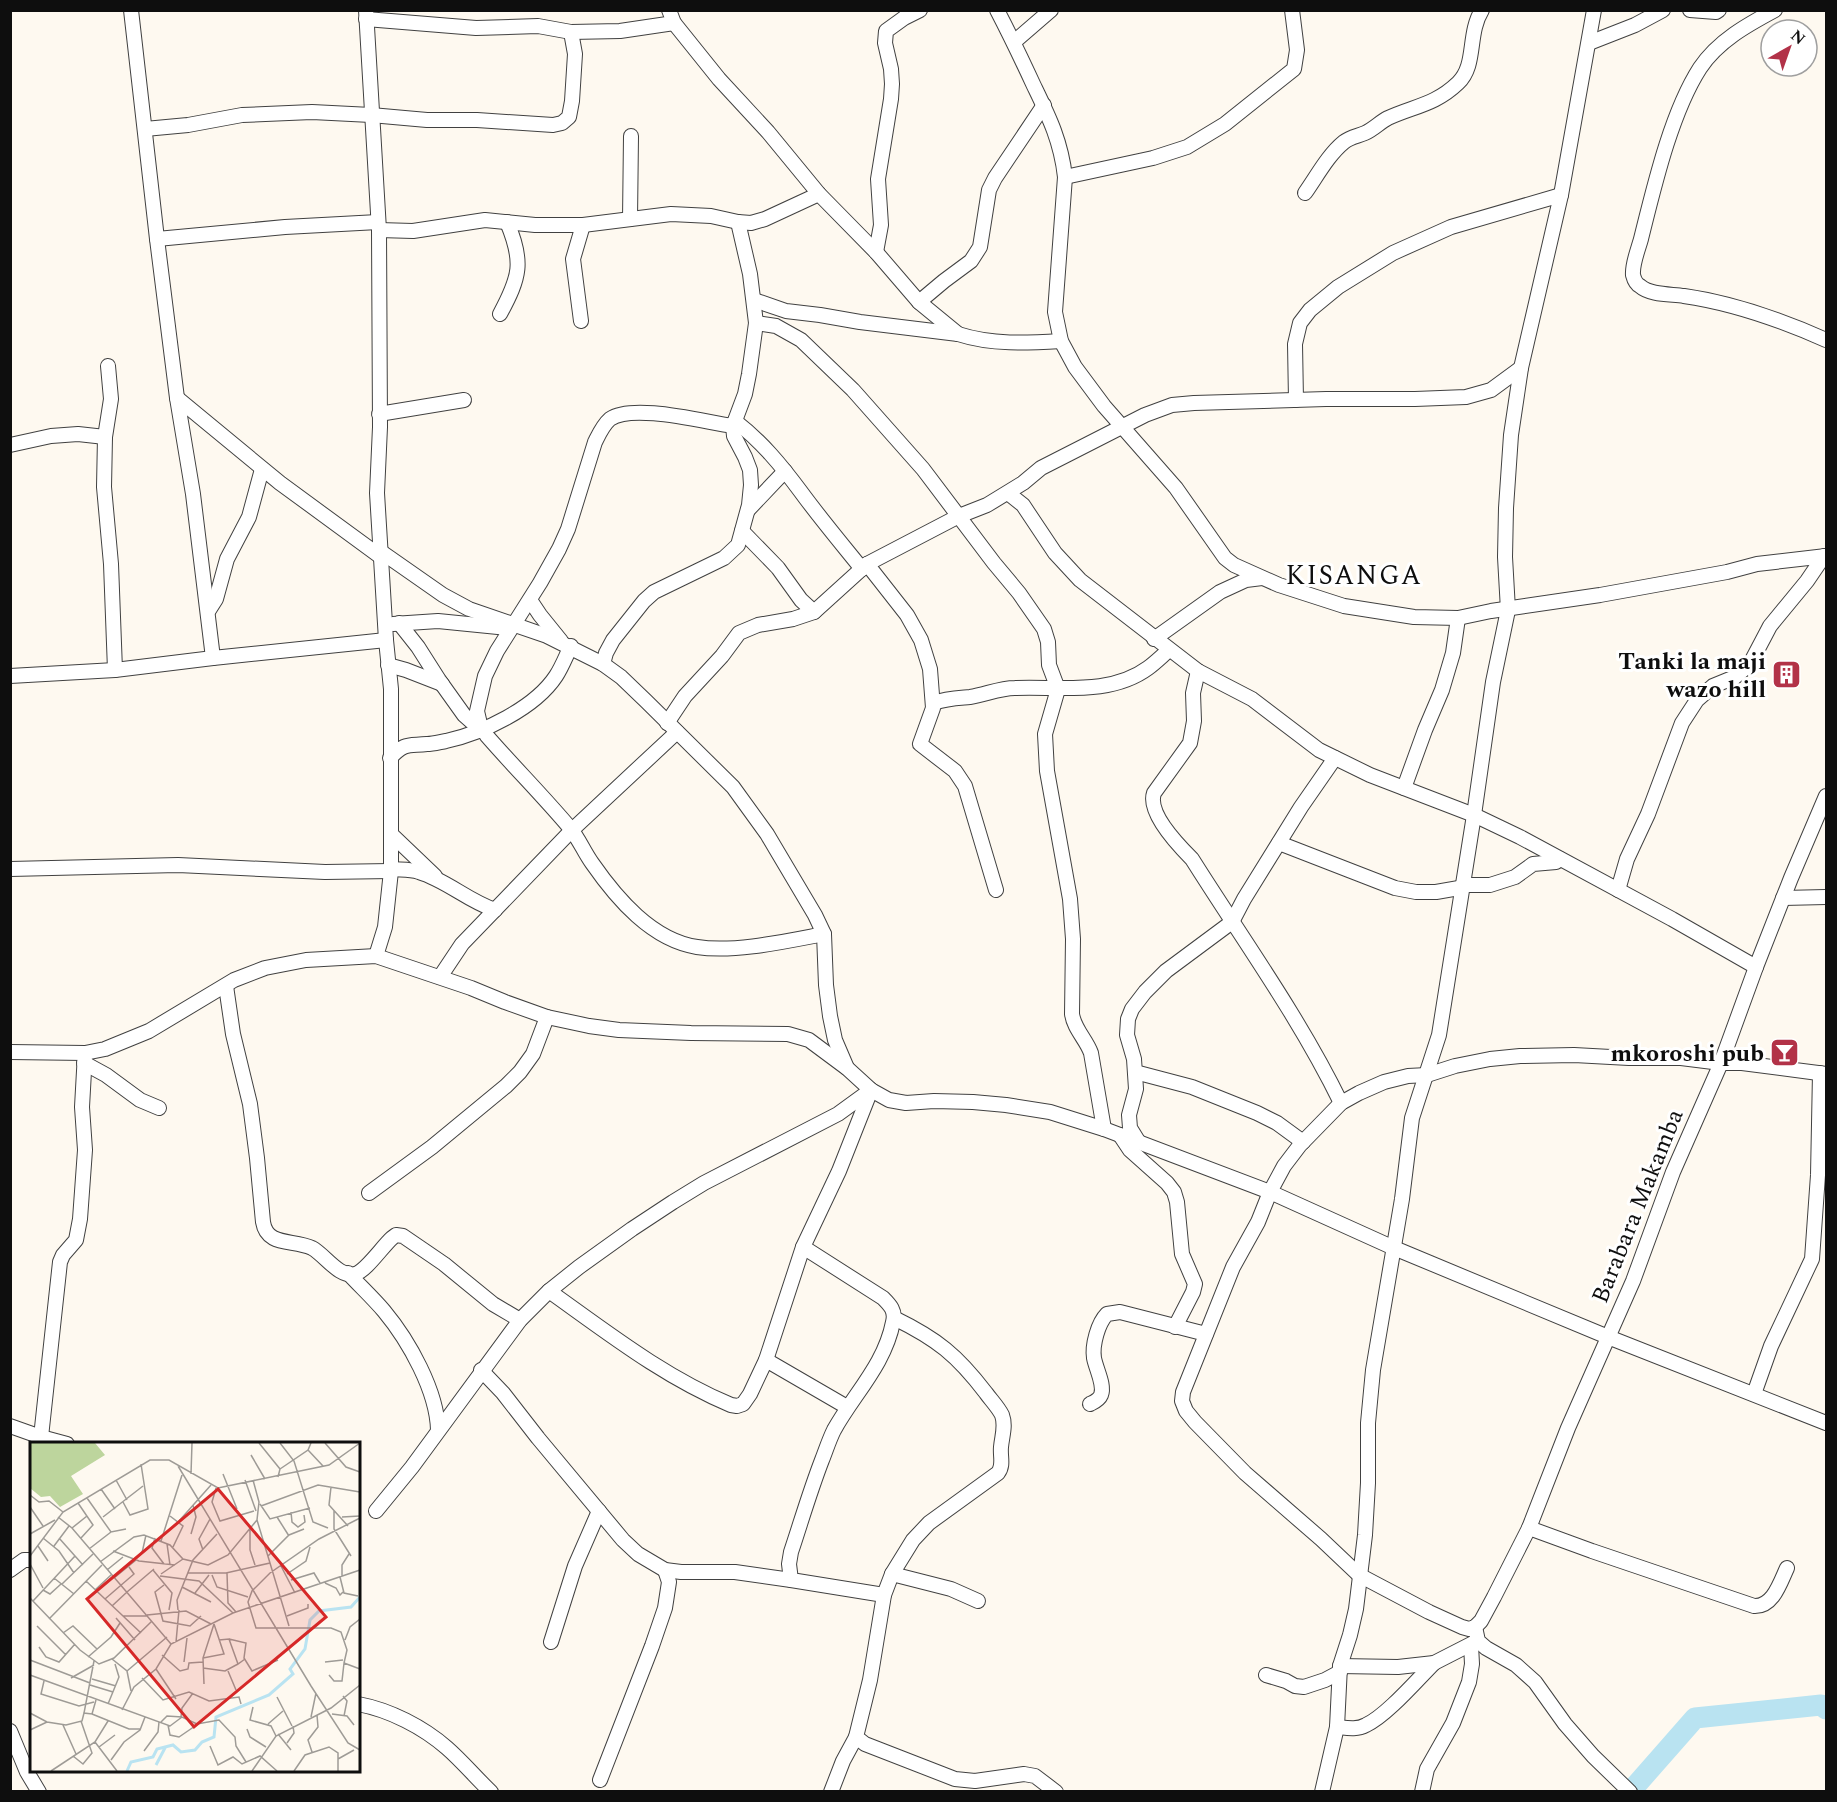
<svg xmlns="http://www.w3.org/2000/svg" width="1837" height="1802" viewBox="0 0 1837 1802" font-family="Spectral,serif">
	<rect width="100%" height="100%" fill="#fef9f0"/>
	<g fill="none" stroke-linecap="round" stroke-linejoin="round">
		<path stroke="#b9e3f1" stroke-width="21" d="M1630 1792 1695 1718 1821 1705 1826 1709"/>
		<defs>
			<g id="minor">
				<path d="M131 10 157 239 177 398 193 494 213 658"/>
				<path d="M366 10 379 230 380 427 377 493 386 640 391 689V871L385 927 376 956"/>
				<path d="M669 10 674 23 719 79 768 132 819 194 876 252 919 302 958 334"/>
				<path d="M997 10C1010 35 1022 60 1034 86 1049 117 1061 141 1065 177L1055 312 1061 341 1075 367 1104 406 1176 488 1225 558 1234 565 1279 585 1344 606 1414 617 1458 618 1491 611 1600 595 1727 572 1757 564 1826 556"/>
				<path d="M1690 10 1716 12 1719 10"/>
				<path d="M1775 10C1747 25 1718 41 1700 68 1671 113 1654 187 1641 239 1638 250 1632 264 1633 275 1634 279 1636 284 1640 286 1650 295 1670 294 1684 296 1733 303 1781 320 1826 340"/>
				<path d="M366 19 476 28 538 26 571 32 620 31 674 23"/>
				<path d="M1014 42 1051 10"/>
				<path d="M1589 43 1635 25 1663 10"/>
				<path d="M145 129 188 125 242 115 312 112 371 115 427 120H477L553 125 562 123 569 117 572 101 575 54 571 32"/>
				<path d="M1065 177 1153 158 1187 147 1225 124 1294 69 1297 50 1292 10"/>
				<path d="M1305 193C1317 176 1328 155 1344 142 1350 137 1358 136 1365 133 1374 129 1380 122 1388 118 1414 106 1435 105 1458 83 1477 65 1467 34 1482 10"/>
				<path d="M630 219 631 136"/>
				<path d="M379 230 413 231 485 220 535 225H583L671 214 711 216 738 222 751 223 765 219 819 194"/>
				<path d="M157 239 285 227 378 222"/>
				<path d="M876 252 881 225 878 179 891 99 892 84 891 69 885 43 886 31 904 18 920 10"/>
				<path d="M754 300 786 311 820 315 860 322 958 334C992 345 1027 343 1061 341"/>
				<path d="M919 302 944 281 971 261 980 247 989 190 995 178 1044 105"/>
				<path d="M500 314C520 277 524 262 507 222"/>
				<path d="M581 321 573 259 583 225"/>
				<path d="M756 323 776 326 801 340 853 390 923 469 994 563 1019 593 1044 629 1048 642 1049 665 1058 689 1045 734 1047 771 1070 899 1073 939 1072 1014C1074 1029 1086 1039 1091 1053L1104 1129"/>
				<path d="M108 366 111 399 105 437 104 487 111 564 115 670"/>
				<path d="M177 398 280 483 381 557"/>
				<path d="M1296 400 1295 344 1300 323 1310 310 1338 287 1393 253 1451 227 1561 195"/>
				<path d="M379 414 464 400"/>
				<path d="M735 421C762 442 781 465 801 492 820 518 841 543 862 569"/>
				<path d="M733 426C704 422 633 403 610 419 603 425 599 434 595 442L568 529 559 549 540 583 497 651 485 676 477 711 480 724 487 736C514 767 544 797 570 828 579 839 584 852 592 863 617 899 652 940 697 947 734 953 787 941 824 934"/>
				<path d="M10 445 51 436 78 434 105 437"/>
				<path d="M1008 493 1023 505 1055 553 1080 580 1198 671 1252 699 1319 750 1370 775 1474 815 1520 837 1672 919 1756 967"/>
				<path d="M748 510 785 471"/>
				<path d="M742 531 778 568 801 600 814 612"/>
				<path d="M380 551 443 595 469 609 547 636 603 664 621 677 646 701 733 787 767 834 815 915 824 934 826 985 830 1016 835 1040 847 1068"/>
				<path d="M867 564 907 615 921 640 930 669 933 708 920 744 955 771 965 786 996 890"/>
				<path d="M530 600 540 615 561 641"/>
				<path d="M209 610 216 599 227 559 249 517 262 469"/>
				<path d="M399 623 418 647 439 680 464 715 473 723 480 724"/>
				<path d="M393 624 438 621 508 628"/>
				<path d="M1154 639 1220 592 1246 580 1262 578"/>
				<path d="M603 664 606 653 613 640 644 601 654 592 724 558 738 545 749 505 751 485 750 470 745 457 734 436 733 426 745 394 749 374 756 323 750 274 738 222"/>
				<path d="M388 665 406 670 442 684"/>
				<path d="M1198 671 1193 693 1194 721 1190 743 1154 793C1147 813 1179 846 1192 859 1243 940 1299 1017 1341 1103"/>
				<path d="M10 676 115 670 213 658 386 640"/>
				<path d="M934 703C946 698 957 698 970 697 985 695 999 688 1015 688 1058 686 1110 696 1148 668 1155 663 1162 656 1169 650"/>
				<path d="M667 723 685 696 722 656 739 633 758 625 793 619 814 612 867 564 959 516 987 505 1023 483 1041 468 1145 415 1172 405 1194 403 1326 399H1415L1466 397 1491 390 1521 368"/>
				<path d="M390 758C405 742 408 746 427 744 433 744 440 742 446 741 483 733 535 708 556 676 562 667 566 656 571 646"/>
				<path d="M1404 788 1425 730 1442 690 1453 653 1458 618"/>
				<path d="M391 834 435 876"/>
				<path d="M1279 843 1395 888 1416 892H1436L1459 888 1463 885H1490L1515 877 1533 864 1556 862 1560 859"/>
				<path d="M10 869 178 865 325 872 391 871"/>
				<path d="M391 869C400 870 410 869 419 872 446 880 468 901 495 910"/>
				<path d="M1618 890 1627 859 1648 814 1682 723 1697 700 1713 686 1735 677 1750 664 1770 626 1807 581 1824 556"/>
				<path d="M1783 898 1826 897"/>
				<path d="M440 977 462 944 572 830 677 732"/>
				<path d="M226 986 233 1034 250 1104 257 1158 263 1222C267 1247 293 1239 312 1248 325 1255 339 1278 355 1274 366 1271 382 1247 392 1238L396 1235 403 1236 444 1264 493 1304 520 1320"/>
				<path d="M10 1052 85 1053 105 1049 149 1031 234 980 265 968 306 960 376 956 471 988 505 1002 547 1017 589 1026 619 1030 691 1033 788 1034 809 1040 848 1069 871 1090 889 1100 906 1103 934 1101 973 1102 1006 1105 1050 1112 1104 1129 1270 1192 1394 1248 1608 1337 1826 1423"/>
				<path d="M84 1063 106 1075 140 1100 159 1108"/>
				<path d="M1135 1072 1192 1087 1257 1113 1277 1123 1303 1142"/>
				<path d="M1120 1135 1130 1150 1167 1183 1174 1192 1177 1202 1182 1254 1195 1284 1193 1292 1175 1327"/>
				<path d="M1138 1141 1130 1128 1129 1115 1136 1089 1134 1059 1127 1035 1128 1019 1132 1009 1145 992 1166 971 1232 922 1244 899 1301 807 1335 758"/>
				<path d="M369 1193 432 1147 506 1086 520 1072 533 1054 547 1017"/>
				<path d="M803 1247 883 1298C890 1305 896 1311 893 1322 885 1364 854 1394 834 1430 829 1440 826 1450 822 1460 810 1491 801 1522 791 1552L789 1564 791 1580 884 1595"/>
				<path d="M348 1273C360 1286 373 1298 384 1311 409 1341 437 1391 438 1430"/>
				<path d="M549 1291C608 1333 664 1377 731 1405L737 1406 743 1404 750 1394 766 1360 803 1247 839 1171 871 1090"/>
				<path d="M894 1318C937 1339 957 1355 986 1393 991 1400 998 1407 1002 1415 1006 1426 1002 1436 1001 1447 1000 1457 1004 1465 998 1473L929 1523 913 1540 892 1574 884 1595 870 1680 856 1737 865 1744 955 1779 975 1781 1024 1774 1035 1776 1056 1792"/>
				<path d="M766 1360 847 1407"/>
				<path d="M481 1370 503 1393 538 1438 623 1540 638 1554 665 1570 681 1572H735L791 1580"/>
				<path d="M1754 1394 1771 1346 1812 1259 1818 1175 1820 1073"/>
				<path d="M1090 1404C1094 1402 1099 1400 1101 1395 1105 1385 1096 1369 1094 1358 1092 1345 1098 1323 1107 1314L1120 1312 1206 1334"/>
				<path d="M10 1426 41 1437 67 1444"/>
				<path d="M41 1437 60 1262 63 1255 76 1240 80 1219 85 1150 82 1107 85 1053"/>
				<path d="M376 1511 412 1467 520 1320 549 1291 579 1267 632 1229 673 1202 704 1183 838 1114 871 1090"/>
				<path d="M1529 1528 1592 1551 1754 1606C1773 1607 1780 1583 1787 1568"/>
				<path d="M10 1570 24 1560H32"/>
				<path d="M892 1574 951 1589 978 1601"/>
				<path d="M1475 1627 1481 1621 1494 1597 1529 1528 1568 1428 1633 1281 1673 1172 1721 1063 1756 967 1791 878 1826 796"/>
				<path d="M551 1642 575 1566 599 1511"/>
				<path d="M1340 1666 1398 1667 1434 1663 1477 1641"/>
				<path d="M1266 1675 1286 1681 1295 1686 1304 1687 1325 1680 1340 1672"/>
				<path d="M358 1704C390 1710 423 1727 447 1748 463 1762 476 1778 491 1792"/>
				<path d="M1337 1727C1347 1728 1357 1730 1366 1725 1386 1716 1417 1680 1434 1663"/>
				<path d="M10 1731 27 1772 39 1792"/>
				<path d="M600 1780 652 1646 665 1608 669 1582 665 1570"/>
				<path d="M831 1792 843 1761 856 1737"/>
				<path d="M1322 1792 1337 1727 1340 1666 1350 1635 1356 1609 1365 1535 1368 1483V1423L1373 1370 1402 1199 1412 1118 1439 1035 1474 815 1493 682 1508 610 1505 557 1506 508 1511 435 1521 368 1561 195 1594 10"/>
				<path d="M1422 1792 1427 1769 1453 1723 1469 1682 1472 1664 1471 1645"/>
				<path d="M1630 1792 1593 1756 1565 1724 1535 1682 1516 1665 1486 1648 1478 1641 1475 1627 1469 1629 1462 1627 1429 1612 1359 1575 1321 1539 1245 1473 1195 1422 1186 1411 1182 1401 1183 1392 1233 1267 1258 1222 1270 1192 1284 1166 1300 1145 1341 1103 1359 1093 1384 1082 1408 1076 1427 1075 1455 1066 1490 1059 1520 1056 1574 1055 1629 1058H1681L1721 1063H1742L1826 1074"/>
			</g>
		</defs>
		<use href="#minor" stroke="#414141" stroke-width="16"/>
		<use href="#minor" stroke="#fff" stroke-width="14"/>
	</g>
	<defs>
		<symbol id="building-square" viewBox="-11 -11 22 22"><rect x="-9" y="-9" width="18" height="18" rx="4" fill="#b23248" stroke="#fff"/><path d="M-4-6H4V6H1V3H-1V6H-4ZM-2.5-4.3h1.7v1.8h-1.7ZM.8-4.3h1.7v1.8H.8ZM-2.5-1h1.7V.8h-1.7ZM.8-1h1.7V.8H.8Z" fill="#fff"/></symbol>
		<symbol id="bar-square" viewBox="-11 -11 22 22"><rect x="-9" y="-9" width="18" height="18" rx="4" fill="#b23248" stroke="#fff"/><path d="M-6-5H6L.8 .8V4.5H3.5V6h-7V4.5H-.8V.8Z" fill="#fff"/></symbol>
	</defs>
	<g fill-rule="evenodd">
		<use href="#building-square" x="1770" y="658" width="33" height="33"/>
		<use href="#bar-square" x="1768" y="1036" width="33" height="33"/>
	</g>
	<g text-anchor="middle" stroke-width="6" stroke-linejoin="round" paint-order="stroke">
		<g font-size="24" font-weight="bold" fill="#0e0e0e" stroke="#fff" text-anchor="end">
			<text x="1766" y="669">Tanki la maji<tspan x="1766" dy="28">wazo hill</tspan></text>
			<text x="1764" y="1061">mkoroshi pub</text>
		</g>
		<g font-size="24" fill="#0e0e0e" stroke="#fff">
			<text transform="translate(1637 1206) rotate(-68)" y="8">Barabara Makamba</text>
		</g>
		<g font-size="27" letter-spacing="1.5" fill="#0e0e0e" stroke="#fff">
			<text x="1354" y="584">KISANGA</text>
		</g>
	</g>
	<g transform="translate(30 1442)">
		<rect width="330" height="330" fill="#fef9f0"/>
		<path d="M0 1H65L75 13 41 34 53 52 30 65 20 54 11 55 0 46Z" fill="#bdd59d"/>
		<path fill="none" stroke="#b9e3f1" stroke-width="3" d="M126 323 136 304M97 329 101 320 123 315 127 307 143 303 151 310 165 308 172 300 184 295 186 275 239 253 263 232 260 227 275 207 280 178 289 169 321 165 330 155"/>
		<path fill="none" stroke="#9e9b96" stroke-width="1.5" d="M229 1 250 27 248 35M250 1 264 19 283 80 298 86M295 1 316 25 330 30M278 8 293 24M221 13 235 37M148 24 281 244 318 301 330 308M250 27 278 8 281 1M161 32 162 1M193 32 207 67M86 38 97 58M215 38 226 69M223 38 229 60 227 78 259 184M301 45 299 63 318 84M186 46 182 60 190 79 224 69M71 47 85 67M0 53 9 60 19 59 33 70M57 56 81 90 96 87M93 60 100 73 118 67 111 22M48 61 63 83 51 96M230 62 240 77 280 66M231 64 288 43 330 50M0 65 13 84M304 69V87L321 114M261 70 262 80 268 85 275 80 274 73M140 74 153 84 143 105M28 75 42 86 141 202M73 75 113 44M247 75 259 94M312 75 330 74M330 76 289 97 240 131 222 149 218 160 226 186H301L311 190 317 208 314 221 330 227M149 79 181 43M42 86 57 74M220 87V108L225 123M0 92 25 78M161 92 166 75 163 63M13 96 29 109 44 131M29 96 53 123M125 96 122 106 134 122M131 99 152 33M137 102 140 123M8 104 18 119M24 104 39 84M59 107 81 90M173 108 169 97 180 77M83 109 109 119 145 123M0 114 33 70 120 18H139L188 46 299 23 330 1M238 114 259 93 274 87M105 117 112 111 116 93M70 120 104 95 114 93 140 103 153 117 178 123 198 113 227 78M0 122 13 146M251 124 265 151M77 128 93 115M123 128 142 151 139 168M158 131H196L240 121M197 131 198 161 206 170M131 132 153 117M257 132 276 119 280 105M182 133 187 145 218 155M130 134 169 139 203 171M312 134V123L319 112M310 135 314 151 328 154M24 136 44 152M84 136 106 118M261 138 284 131 290 141M56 139 111 191M295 141 306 146 310 153 313 150M32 142 63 112M134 143 125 150 133 179 160 184 171 174M152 145 181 160M13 148 20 152 31 142M65 148 81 133M97 150 124 127M165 151 179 133M0 156 50 208 69 222 84 216 122 179M75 157 104 132 99 125M3 159 45 114M82 164 97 150M148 168 147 158 163 118 187 92M117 173 156 169 181 182M93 174H117M257 174 278 166V162M86 176 105 198M19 177 72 123M7 184 36 213M33 191 43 184 67 207M199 197 216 201 214 216 222 229 248 218M189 198 199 197 208 222 215 217M315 198 320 185 330 177M146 200 149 168M9 205 16 215 29 220 45 202M132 213 150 229 158 227 159 221 173 220M58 215 81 195 90 181M173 216 194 212 184 182M82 217 97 229 101 249M0 218 60 241M64 219 54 271 62 272 66 258M154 220 157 196M295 220 313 218M173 226 195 229 208 222M126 227 146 257M97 229 137 195M198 229 206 248M0 233 140 284 152 275 167 282 189 278 205 295 206 304 216 320M299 233 304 239H312L314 221M41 236 64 223M112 236 133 258 159 250 179 259 209 255 211 262M62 237 86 244M14 239 11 252 49 264 64 260M174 242 173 216 184 182M60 243 83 250M313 254 317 259 314 274M247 255 262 284M78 262 89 235 85 222M223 265 220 278 241 284 246 294M92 268 104 245 126 227 141 202 203 171 330 128M0 271 17 280 36 283 52 279 54 271M62 272 99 287H110M302 272 317 274 324 283M151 275 152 266 163 251M281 275 286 251M131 280 137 274 152 275M238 282 253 269M33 283 46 312M138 283 140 293 149 295 168 282M217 287 220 295 236 305M0 288 17 280M248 292 261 308M65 300 87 329M257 301 264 291 263 284M180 304 188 323 203 315 212 322 230 314 247 329M69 305 85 293M114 309 128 290 129 280M282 310 278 298 288 285 287 273M43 314 53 322 62 311 51 279M308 317 324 308M81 318 94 300 110 288 115 275M21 329 65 300 78 279M222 329 246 294 301 266 330 243M264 329 275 313 299 305 308 311V329"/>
		<path fill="#d62828" fill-opacity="0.15" stroke="#d62828" stroke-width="3" d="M188 47 296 175 164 285 57 157Z"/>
		<rect width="330" height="330" fill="none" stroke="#0e0e0e" stroke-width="3"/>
	</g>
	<rect width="1837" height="1802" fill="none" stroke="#0e0e0e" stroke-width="24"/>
	<g transform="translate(1789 48) rotate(40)"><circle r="28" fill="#ffffff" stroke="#9f9f9f" stroke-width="1.5"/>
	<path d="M0-4.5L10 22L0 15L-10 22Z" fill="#b23248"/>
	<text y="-9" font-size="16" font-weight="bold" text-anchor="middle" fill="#0e0e0e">N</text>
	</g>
</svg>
